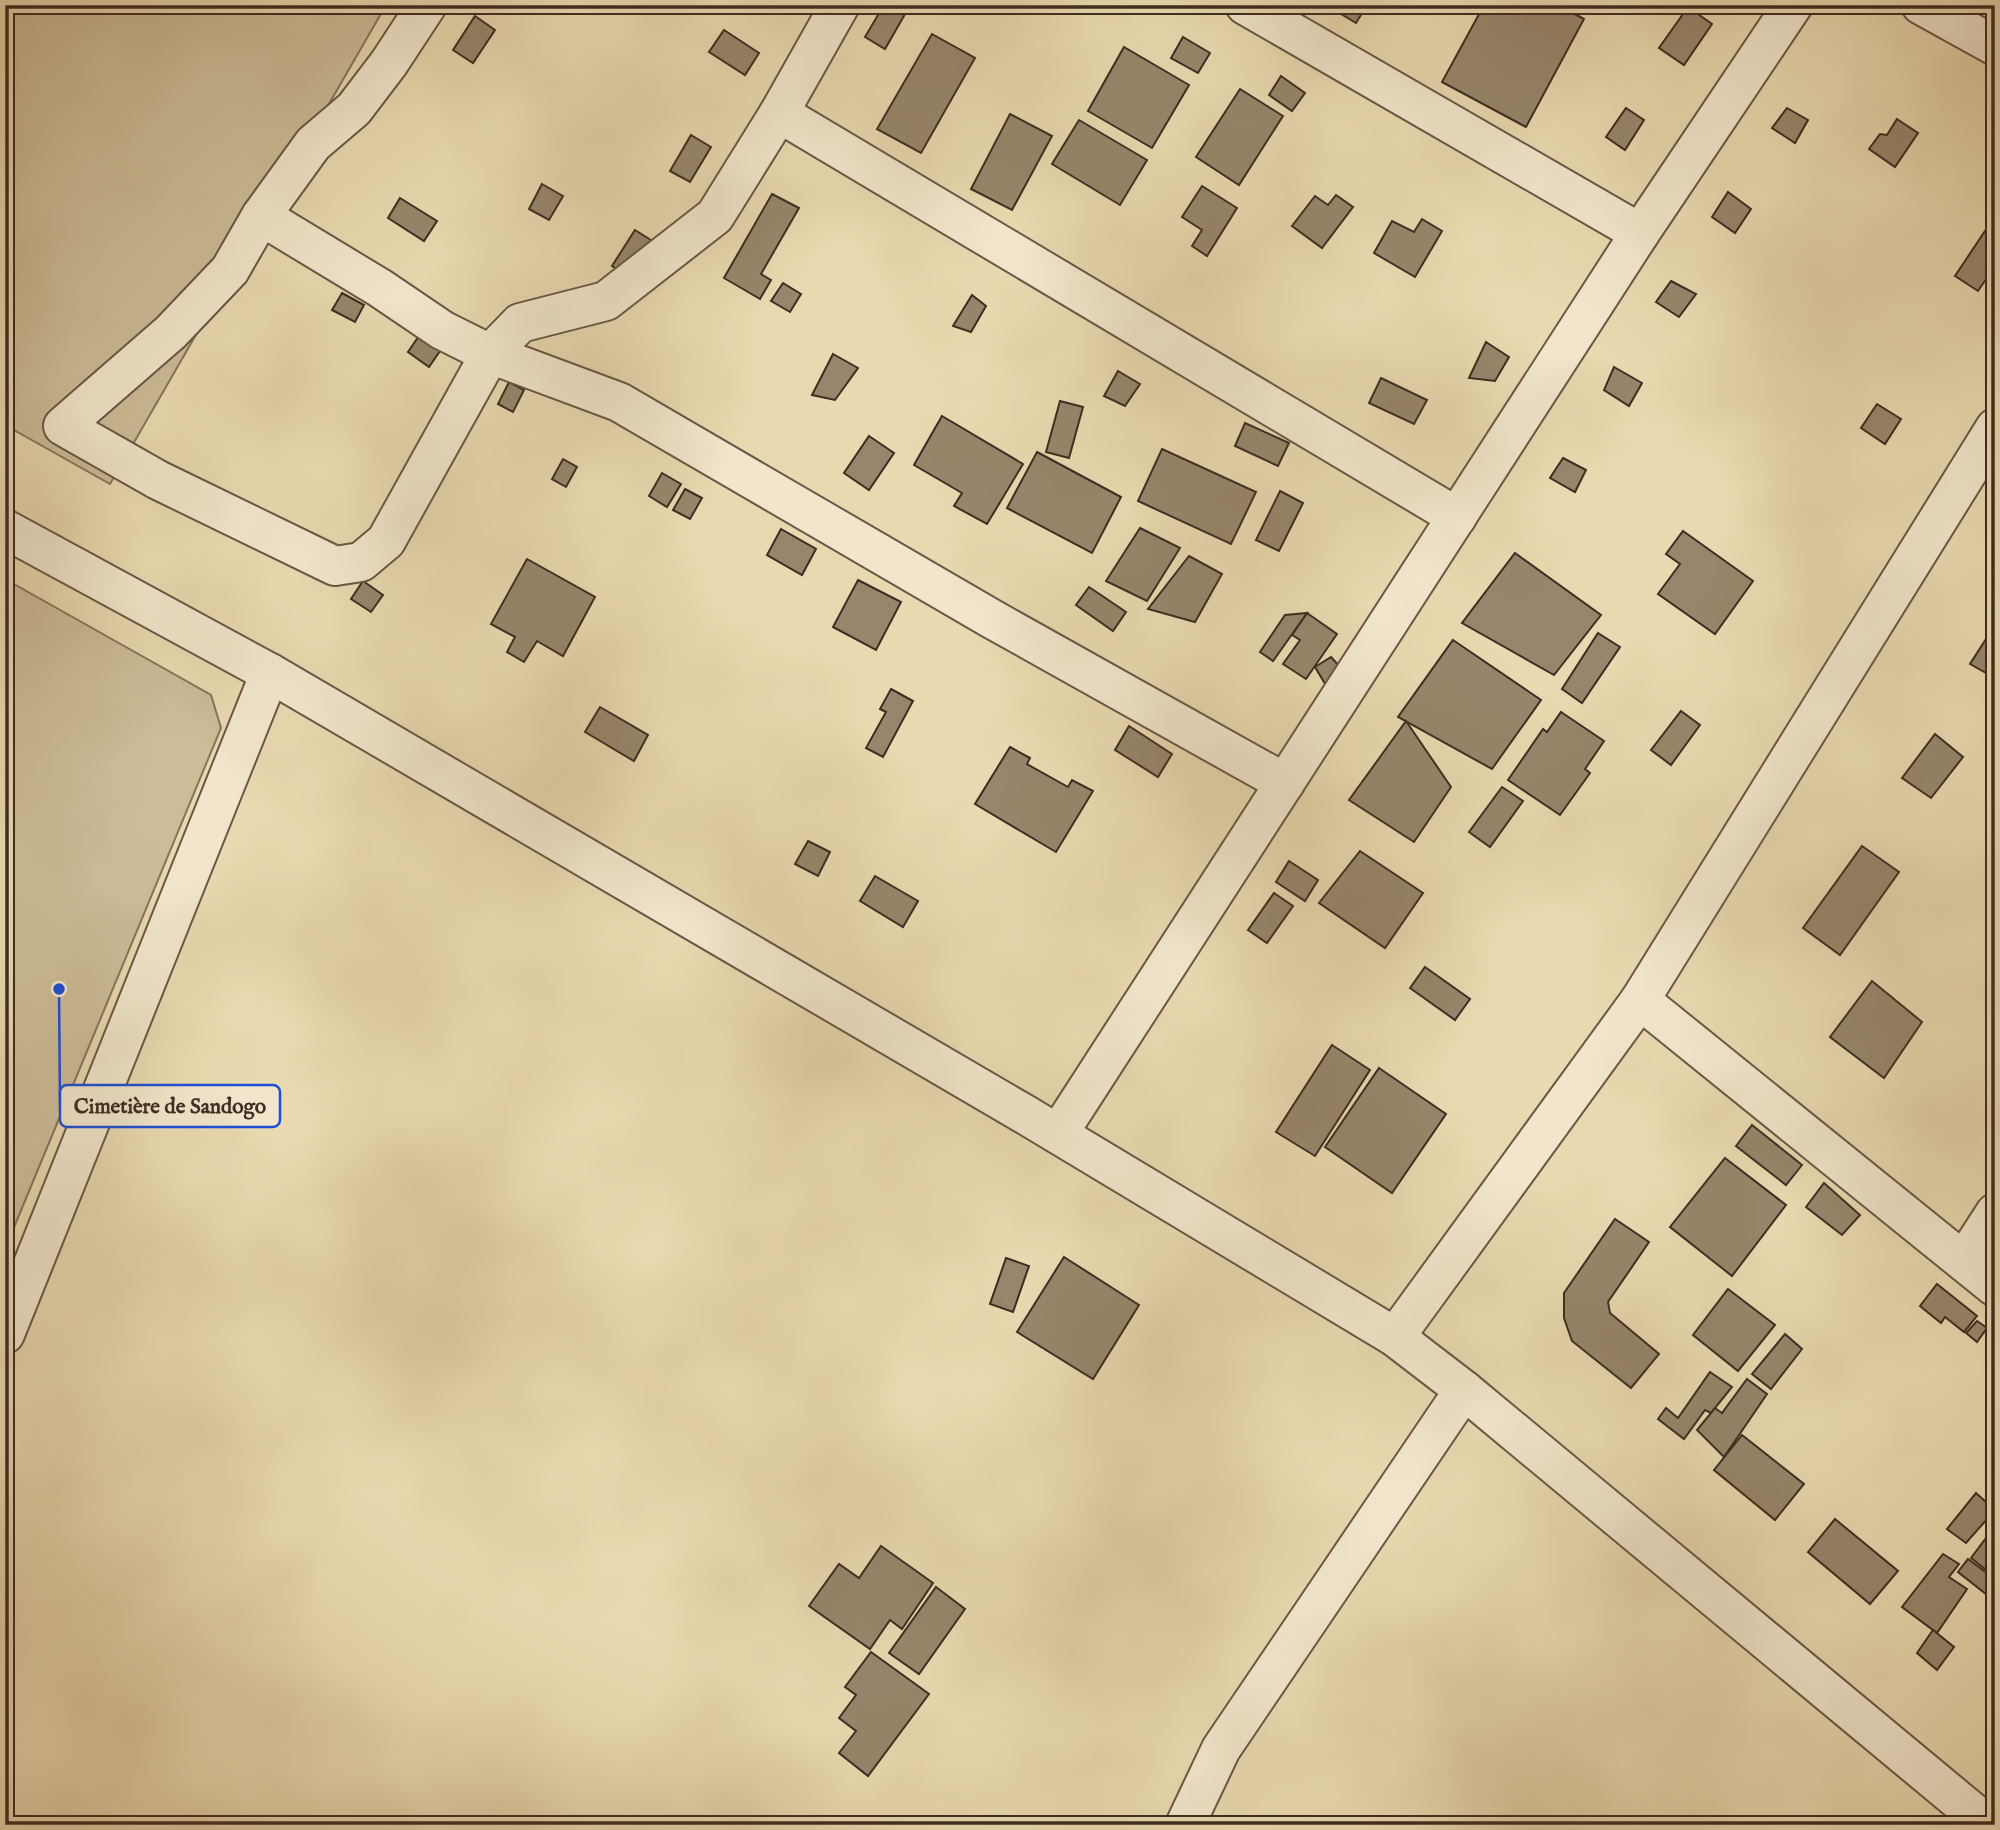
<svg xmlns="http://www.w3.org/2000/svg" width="2000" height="1830" viewBox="0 0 2000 1830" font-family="'IM FELL English',serif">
	<rect width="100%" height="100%" fill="#e9d9b0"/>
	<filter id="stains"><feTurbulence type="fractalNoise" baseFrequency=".00286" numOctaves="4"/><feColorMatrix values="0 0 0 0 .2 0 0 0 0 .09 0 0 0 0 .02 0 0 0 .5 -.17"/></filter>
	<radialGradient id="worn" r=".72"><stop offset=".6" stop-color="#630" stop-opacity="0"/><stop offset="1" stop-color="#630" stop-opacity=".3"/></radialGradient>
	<g fill="#ccbc98" stroke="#86745d" stroke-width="2">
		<path d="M5 5H386L110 484 5 425Z"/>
		<path d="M5 579 211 695 221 728 5 1249Z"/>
	</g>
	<g fill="#97866c" stroke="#3f2c22" stroke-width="2">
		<path d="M884 5 909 7 885 49 865 37Z"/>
		<path d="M1326 5H1367L1356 23Z"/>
		<path d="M1484 5H1558L1584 19 1526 127 1442 82Z"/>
		<path d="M1688 7 1712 24 1684 65 1659 48Z"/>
		<path d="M475 16 495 30 473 63 453 50Z"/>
		<path d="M724 30 759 53 745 75 709 52Z"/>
		<path d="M932 34 975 58 921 153 877 129Z"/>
		<path d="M1183 37 1210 53 1198 73 1171 58Z"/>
		<path d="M1124 47 1189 85 1152 148 1088 111Z"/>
		<path d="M1281 76 1305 93 1292 111 1269 95Z"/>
		<path d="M1240 89 1283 116 1239 185 1196 157Z"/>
		<path d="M1626 108 1644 120 1625 150 1606 137Z"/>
		<path d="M1787 108 1808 120 1795 143 1772 128Z"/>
		<path d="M1010 114 1052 136 1012 210 971 189Z"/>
		<path d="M1897 119 1918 133 1895 167 1869 149 1880 134 1887 135Z"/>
		<path d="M1079 120 1147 160 1120 205 1052 164Z"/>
		<path d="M691 135 711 147 690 182 670 171Z"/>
		<path d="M542 184 563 196 549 220 529 209Z"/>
		<path d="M1202 186 1237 208 1207 256 1192 246 1202 230 1182 217Z"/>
		<path d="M1728 192 1751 209 1735 233 1712 217Z"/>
		<path d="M772 194 799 208 761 274 771 280 760 299 724 278Z"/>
		<path d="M1336 195 1353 207 1322 248 1292 226 1315 196 1328 205Z"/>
		<path d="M400 198 437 221 424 241 388 218Z"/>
		<path d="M1422 219 1442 231 1415 277 1374 253 1392 221 1414 232Z"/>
		<path d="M635 230 654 242 631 279 612 266Z"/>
		<path d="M1985 231 1995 238V266L1978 291 1955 276Z"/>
		<path d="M1671 281 1696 294 1679 317 1656 302Z"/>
		<path d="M783 283 801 294 790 312 771 301Z"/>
		<path d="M342 293 364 305 355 322 332 310Z"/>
		<path d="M972 295 986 306 971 332 953 326Z"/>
		<path d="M421 333 442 348 429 367 408 352Z"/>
		<path d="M1486 342 1509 357 1495 381 1469 378Z"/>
		<path d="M833 354 858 368 835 400 812 395Z"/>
		<path d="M1614 367 1642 383 1629 406 1604 390Z"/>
		<path d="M1118 371 1140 384 1125 406 1104 396Z"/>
		<path d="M1381 378 1427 400 1414 424 1369 403Z"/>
		<path d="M509 382 524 390 513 412 498 404Z"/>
		<path d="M1060 401 1083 407 1069 458 1046 452Z"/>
		<path d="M1877 404 1901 419 1885 444 1861 428Z"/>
		<path d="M942 416 1023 464 987 524 954 506 962 493 914 465Z"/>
		<path d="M1245 423 1289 443 1278 466 1235 446Z"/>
		<path d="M869 436 894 453 869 490 844 473Z"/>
		<path d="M1162 449 1256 492 1231 544 1138 501Z"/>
		<path d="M1037 452 1121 497 1092 553 1007 508Z"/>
		<path d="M1563 458 1586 470 1575 492 1550 478Z"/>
		<path d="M563 459 577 467 566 487 552 479Z"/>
		<path d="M662 473 681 484 667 507 649 496Z"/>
		<path d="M685 489 702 498 690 519 673 510Z"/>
		<path d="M1280 491 1303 503 1279 551 1256 540Z"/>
		<path d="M1140 528 1180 548 1147 601 1106 581Z"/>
		<path d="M781 529 816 549 802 575 767 555Z"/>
		<path d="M1683 531 1753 581 1715 634 1658 594 1680 564 1666 554Z"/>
		<path d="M1515 553 1601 615 1554 675 1462 623Z"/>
		<path d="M1189 556 1222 574 1195 622 1148 609Z"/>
		<path d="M527 559 595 597 563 656 537 641 524 662 507 652 515 637 491 624Z"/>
		<path d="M858 580 901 602 876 650 833 627Z"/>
		<path d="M363 581 383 595 371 612 351 599Z"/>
		<path d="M1089 587 1126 612 1113 631 1076 605Z"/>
		<path d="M1307 613 1337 634 1306 679 1283 664 1300 640 1292 635Z"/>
		<path d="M1307 613 1273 661 1260 652 1285 615Z"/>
		<path d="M1995 625V658L1986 673 1970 664Z"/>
		<path d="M1598 633 1620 647 1582 703 1562 689Z"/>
		<path d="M1453 640 1541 700 1492 769 1398 717Z"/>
		<path d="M1331 657 1342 669 1327 687 1315 667Z"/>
		<path d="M891 689 913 701 883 757 866 748 886 712 880 709Z"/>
		<path d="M600 707 648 735 634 761 585 732Z"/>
		<path d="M1681 711 1700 725 1671 765 1651 750Z"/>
		<path d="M1561 712 1604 741 1585 769 1590 773 1560 815 1508 780 1543 729 1547 732Z"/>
		<path d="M1406 721 1451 787 1414 842 1349 800Z"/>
		<path d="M1129 726 1172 754 1158 777 1115 750Z"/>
		<path d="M1935 734 1963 757 1931 798 1902 778Z"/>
		<path d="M1010 747 1030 758 1027 764 1068 787 1072 780 1093 791 1056 852 975 804Z"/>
		<path d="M1502 787 1523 801 1490 847 1469 832Z"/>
		<path d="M808 841 830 852 818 876 795 864Z"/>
		<path d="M1862 846 1899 872 1840 955 1803 928Z"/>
		<path d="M1360 851 1423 893 1385 948 1319 903Z"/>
		<path d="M1289 861 1318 880 1305 901 1276 882Z"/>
		<path d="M875 876 918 901 903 927 860 901Z"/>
		<path d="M1274 893 1293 906 1267 943 1248 930Z"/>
		<path d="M1425 967 1470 999 1455 1020 1410 988Z"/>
		<path d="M1872 981 1922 1022 1884 1078 1830 1037Z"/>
		<path d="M1332 1045 1370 1070 1315 1156 1276 1132Z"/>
		<path d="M1379 1068 1446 1114 1392 1193 1325 1147Z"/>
		<path d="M1752 1125 1802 1165 1786 1185 1736 1146Z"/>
		<path d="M1725 1158 1786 1205 1732 1276 1670 1227Z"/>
		<path d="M1824 1183 1860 1215 1842 1235 1806 1207Z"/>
		<path d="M1615 1219 1649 1242 1608 1302 1610 1313 1659 1354 1631 1388 1572 1341 1564 1318V1293Z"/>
		<path d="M1064 1257 1139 1305 1093 1379 1017 1332Z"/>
		<path d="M1006 1258 1029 1266 1013 1312 990 1304Z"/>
		<path d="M1937 1284 1977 1316 1964 1332 1945 1317 1941 1323 1920 1306Z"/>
		<path d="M1728 1289 1775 1325 1738 1371 1693 1335Z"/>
		<path d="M1977 1321 1987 1328 1977 1342 1966 1333Z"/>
		<path d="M1785 1334 1802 1349 1771 1389 1752 1374Z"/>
		<path d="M1710 1372 1732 1387 1711 1413 1705 1410 1684 1439 1658 1419 1666 1408 1678 1418Z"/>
		<path d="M1747 1379 1767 1394 1724 1457 1697 1430 1715 1408 1722 1413Z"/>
		<path d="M1742 1435 1804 1484 1775 1520 1714 1470Z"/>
		<path d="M1976 1493 1995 1510 1966 1543 1947 1529Z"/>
		<path d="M1835 1519 1898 1571 1870 1604 1808 1552Z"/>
		<path d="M1995 1526V1577L1971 1558Z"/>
		<path d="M881 1546 933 1583 902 1629 890 1620 870 1649 809 1606 839 1564 859 1578Z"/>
		<path d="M1943 1554 1959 1564 1949 1577 1967 1589 1937 1633 1902 1607Z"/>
		<path d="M1968 1559 1995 1579V1592L1991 1598 1958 1572Z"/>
		<path d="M936 1587 965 1609 919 1674 889 1653Z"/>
		<path d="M1933 1630 1954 1647 1937 1670 1917 1653Z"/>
		<path d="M871 1652 929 1694 868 1776 839 1753 856 1731 839 1718 856 1695 845 1687Z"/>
	</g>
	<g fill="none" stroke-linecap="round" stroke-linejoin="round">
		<defs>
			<g id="minor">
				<path d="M427 5 389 63 354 109 313 144 261 216 230 270 171 332 63 426 158 480 335 566 361 562 386 541 490 354 520 323 606 301 715 216 779 113 840 5"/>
				<path d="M1245 5 1640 233"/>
				<path d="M1921 5 1995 46"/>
				<path d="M779 113 1457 517"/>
				<path d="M261 216 380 288 442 330 490 354 619 402 992 619 1285 783"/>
				<path d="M5 529 270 673 1026 1115 1395 1337 1464 1390 1988 1825"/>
				<path d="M1640 1000 1995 1287"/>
				<path d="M1058 1134 1640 233 1793 5"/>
				<path d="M1964 1261 1995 1213"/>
				<path d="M5 1334 270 673"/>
				<path d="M1395 1337 1640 1000 1995 428"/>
				<path d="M1185 1825 1221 1749 1464 1390"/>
			</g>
		</defs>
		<use href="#minor" stroke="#6a5746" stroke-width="42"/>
		<use href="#minor" stroke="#f1e6cc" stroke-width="38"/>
	</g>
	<path fill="none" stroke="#1d4ed8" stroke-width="2.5" d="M59 989L60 1106"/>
	<circle fill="#1d4ed8" stroke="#f1e6cc" stroke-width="2.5" cx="59" cy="989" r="7"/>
	<rect fill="#f1e6cc" stroke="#1d4ed8" stroke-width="2.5" x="60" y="1085" width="220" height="42" rx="7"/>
	<g font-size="21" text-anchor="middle" font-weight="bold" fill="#3f2c22">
		<text x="170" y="1113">Cimetière de Sandogo</text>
	</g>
	<rect width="2000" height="1830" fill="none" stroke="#e9d9b0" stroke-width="28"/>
	<rect x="7" y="7" width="1986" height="1816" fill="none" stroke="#3f2c22" stroke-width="3.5"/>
	<rect x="14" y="14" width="1972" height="1802" fill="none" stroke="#3f2c22" stroke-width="2"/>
	<rect width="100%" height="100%" filter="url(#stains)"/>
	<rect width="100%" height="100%" fill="url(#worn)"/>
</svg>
